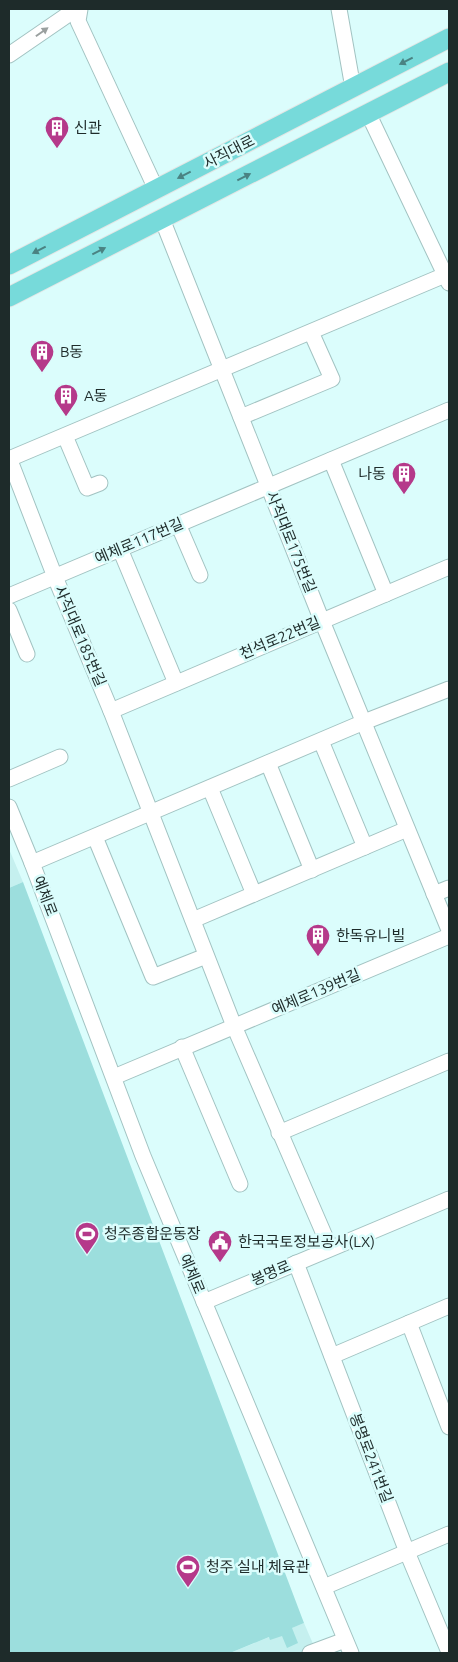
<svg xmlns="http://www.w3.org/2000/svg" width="458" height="1662" viewBox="0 0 458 1662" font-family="Ubuntu,'Noto Sans KR',sans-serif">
	<rect width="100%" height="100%" fill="#dbfdfc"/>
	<g fill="#c5f0ef">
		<path d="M9 849 23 882 9 888Z"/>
		<path d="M304 1623 317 1653H230Z"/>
	</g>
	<path fill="#9cdedd" d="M23 882 304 1623 292 1628 298 1643 287 1648 282 1636 270 1640 269 1637 230 1653H9V888Z"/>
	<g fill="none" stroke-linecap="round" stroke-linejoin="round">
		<defs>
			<g id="minor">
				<path d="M80 9 78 21 156 189"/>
				<path d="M339 9 353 88"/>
				<path d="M9 55 76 9"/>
				<path d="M368 113 449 283"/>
				<path d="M162 219 322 621 449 930"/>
				<path d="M241 417 332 379 311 332"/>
				<path d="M65 436 87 488 100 483"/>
				<path d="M9 458 55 577 111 711 234 1026 330 1248"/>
				<path d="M9 459 445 275"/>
				<path d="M331 460 386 594"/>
				<path d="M178 524 200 575"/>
				<path d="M120 549 176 683"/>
				<path d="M9 596 449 410"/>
				<path d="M9 610 27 654"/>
				<path d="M111 711 449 567"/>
				<path d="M321 741 365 847"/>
				<path d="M268 763 312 870"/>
				<path d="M9 779 60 757"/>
				<path d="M210 788 254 894"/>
				<path d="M9 807 32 863 143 1156 351 1653"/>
				<path d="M95 837 153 977 206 956"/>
				<path d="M32 863 364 722 449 689"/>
				<path d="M434 894 449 888"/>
				<path d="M193 920 407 829"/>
				<path d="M182 1047 240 1184"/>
				<path d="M114 1077 449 936"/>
				<path d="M279 1133 449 1061"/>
				<path d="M296 1263 407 1552 449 1652"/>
				<path d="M204 1302 449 1199"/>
				<path d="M409 1323 449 1427"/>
				<path d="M332 1356 449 1306"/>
				<path d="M324 1587 449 1534"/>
				<path d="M310 1653 345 1640"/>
			</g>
			<g id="major">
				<path d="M9 265 449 38"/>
				<path d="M9 297 449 72"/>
			</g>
		</defs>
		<use href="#minor" stroke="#a2c3c2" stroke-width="17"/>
		<use href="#major" stroke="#e4e6e5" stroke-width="21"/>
		<use href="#minor" stroke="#fff" stroke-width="15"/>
		<use href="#major" stroke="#77dada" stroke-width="19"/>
	</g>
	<defs><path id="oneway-solid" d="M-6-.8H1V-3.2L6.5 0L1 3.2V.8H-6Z" transform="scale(1.25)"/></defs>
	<use fill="#9aa09f" href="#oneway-solid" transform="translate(42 32) rotate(-35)"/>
	<g fill="#4a8282">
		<use href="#oneway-solid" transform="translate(406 61) rotate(153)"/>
		<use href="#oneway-solid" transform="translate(184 175) rotate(153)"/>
		<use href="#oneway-solid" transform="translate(244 177) rotate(-27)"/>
		<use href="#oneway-solid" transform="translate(39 250) rotate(153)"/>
		<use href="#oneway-solid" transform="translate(99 251) rotate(-27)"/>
	</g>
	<defs>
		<symbol id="building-pin" viewBox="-11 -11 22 30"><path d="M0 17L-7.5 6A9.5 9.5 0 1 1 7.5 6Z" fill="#b5398a" stroke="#dbfdfc"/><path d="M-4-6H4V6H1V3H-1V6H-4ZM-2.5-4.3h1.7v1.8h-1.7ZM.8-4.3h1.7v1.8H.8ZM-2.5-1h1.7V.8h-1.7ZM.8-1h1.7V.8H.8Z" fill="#fff"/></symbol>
		<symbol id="stadium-pin" viewBox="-11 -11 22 30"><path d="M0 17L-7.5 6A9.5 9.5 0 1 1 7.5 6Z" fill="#b5398a" stroke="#dbfdfc"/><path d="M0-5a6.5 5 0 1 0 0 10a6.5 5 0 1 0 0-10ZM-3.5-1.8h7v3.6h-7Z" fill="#fff"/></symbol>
		<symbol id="civic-pin" viewBox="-11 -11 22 30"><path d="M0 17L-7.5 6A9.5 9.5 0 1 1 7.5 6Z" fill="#b5398a" stroke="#dbfdfc"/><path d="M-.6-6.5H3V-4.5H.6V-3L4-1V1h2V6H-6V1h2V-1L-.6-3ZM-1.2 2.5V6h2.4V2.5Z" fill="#fff"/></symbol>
	</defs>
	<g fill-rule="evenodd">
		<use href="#building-pin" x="43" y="114" width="28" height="38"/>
		<use href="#building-pin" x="28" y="338" width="28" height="38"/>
		<use href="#building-pin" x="52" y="382" width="28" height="38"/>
		<use href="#building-pin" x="390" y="460" width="28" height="38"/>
		<use href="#building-pin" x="304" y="922" width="28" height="38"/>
		<use href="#stadium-pin" x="73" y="1220" width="28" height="38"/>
		<use href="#civic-pin" x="206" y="1228" width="28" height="38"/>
		<use href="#stadium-pin" x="174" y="1553" width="28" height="38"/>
	</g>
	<g text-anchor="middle" stroke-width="5" stroke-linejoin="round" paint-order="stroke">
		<g font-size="15" fill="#1e2b2a" stroke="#dbfdfc" text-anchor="start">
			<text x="74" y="133">신관</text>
			<text x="60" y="357">B동</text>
			<text x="84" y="401">A동</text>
			<text x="386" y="479" text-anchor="end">나동</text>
			<text x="336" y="941">한독유니빌</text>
			<text x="104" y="1239">청주종합운동장</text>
			<text x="238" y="1247">한국국토정보공사(LX)</text>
			<text x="206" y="1572">청주 실내 체육관</text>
		</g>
		<g font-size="15" fill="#1e2b2a" stroke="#dbfdfc">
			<text transform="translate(229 152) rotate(-27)" y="5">사직대로</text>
			<text transform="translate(139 541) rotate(-23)" y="5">예체로117번길</text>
			<text transform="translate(291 542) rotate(68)" y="5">사직대로175번길</text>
			<text transform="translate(80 636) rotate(67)" y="5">사직대로185번길</text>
			<text transform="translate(280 638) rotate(-23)" y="5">천석로22번길</text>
			<text transform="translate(45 896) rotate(69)" y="5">예체로</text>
			<text transform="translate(316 992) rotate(-23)" y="5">예체로139번길</text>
			<text transform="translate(271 1273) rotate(-23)" y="5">봉명로</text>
			<text transform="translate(192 1274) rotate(67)" y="5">예체로</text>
			<text transform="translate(371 1458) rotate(69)" y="5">봉명로241번길</text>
		</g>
	</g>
	<rect width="458" height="1662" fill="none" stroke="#1e2b2a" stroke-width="20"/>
</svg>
